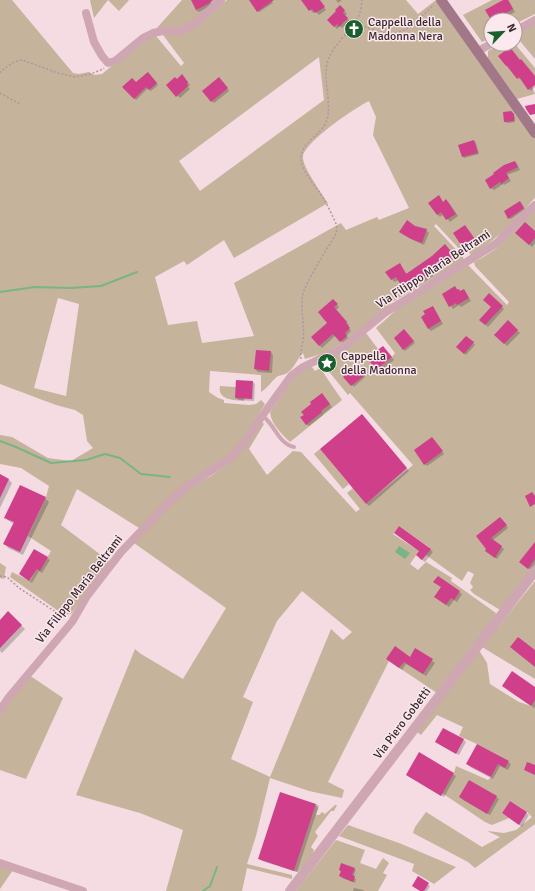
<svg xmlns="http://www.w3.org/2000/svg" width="535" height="891" viewBox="0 0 535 891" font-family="Signika,sans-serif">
	<rect width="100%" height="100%" fill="#f4dce2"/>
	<g fill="#c5b39b" fill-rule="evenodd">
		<path d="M0 0H12L73 73 79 74 89 72 94 75 102 74 144 39 156 36 181 66 184 63 163 35 215 10 227 0H406L418 14 436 0 535 137V198C530 202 527 208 522 213 506 229 492 243 471 255L468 251 464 254 436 224 434 226 463 257 464 260 394 301 345 342 324 353 305 359 303 353C297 359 294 369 287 373 284 375 280 375 278 376 271 381 268 388 261 392V375L210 371 209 392 218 398 224 400V403L249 405 256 404 261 400 265 404 245 436 229 456 139 528 77 489 61 525 109 561 71 614 64 615 10 577 12 572 30 581 37 569 40 570 51 551 28 536 46 497 49 486 21 468 0 464V435L12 437 48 458 71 461 93 448 87 441 83 415 75 410 56 405 0 384ZM319 57 324 100 200 191 179 161ZM369 101 376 117 373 135 409 208 379 220 377 217 346 230 341 223 234 283 254 336 202 343 197 321 168 325 155 277 184 261 187 265 224 240 234 258 328 203C322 194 302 166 303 157 304 142 355 108 369 101ZM58 298 79 304 66 396 34 388Z"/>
		<path d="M90 0H129L119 11 108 0 94 18Z"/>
		<path d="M182 0H217L192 22 180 28 156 29Z"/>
		<path d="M492 0H535V14L515 24V20H491V38L482 42 463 15Z"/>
		<path d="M535 23V59L515 35Z"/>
		<path d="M501 44H515L535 68V85L532 87 535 94 517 99 488 58V51Z"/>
		<path d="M535 208V566L500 610 474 594 470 590 473 587 470 583 474 574 468 571 462 581 426 555 430 548 399 526 393 534 419 551 410 564 418 570 426 562 452 578 451 581 496 613 495 616 437 693 389 661 328 782 344 790 342 798 309 791 270 778 256 836 247 864 292 875V879L247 868 242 891H166L183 830 140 813 76 795 135 649 141 654 183 679 226 608 134 543 176 499 191 487 211 476 232 461 262 422 264 424 249 449 267 475 293 451 301 452 356 512 360 509 347 493 353 488 366 504 413 465 350 393 348 395 322 363 366 333 378 349 367 358 376 370 392 357 395 353 376 328 402 305 468 265 507 305 509 302 475 266 474 262 485 256 497 248ZM302 591 352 632 343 640 331 629 270 777 231 759 253 702 243 697 277 621Z"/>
		<path d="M308 367H312L315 371 320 368 342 400 290 442C282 434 271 424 270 412L294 377Z"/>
		<path d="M220 386 236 387 244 398V401C234 400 217 400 220 386Z"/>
		<path d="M320 449 349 484 343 489 314 454Z"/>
		<path d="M0 563 6 567 4 579 0 578Z"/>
		<path d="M535 581V679L482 647Z"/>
		<path d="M479 650 487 663 490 684 519 702 531 706 535 700V824L475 868 468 862 413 833 415 827 426 812 482 847 500 837 487 831 504 833 516 830 532 817 527 812 510 801 502 813 509 818 492 825 485 822 442 793 454 773 456 766 488 780 491 777 501 757 477 744 459 736 463 727 437 715 421 735 417 732Z"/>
		<path d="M29 675 63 698 26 779 0 770V715L9 701Z"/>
		<path d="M316 804 319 806 316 815H319L322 812 325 814 335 805H337L334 811H331L315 832 318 836 311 847 314 850 313 852 316 853 298 872 294 871Z"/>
		<path d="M348 825 399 843 456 867 434 884 412 871 414 864 339 836Z"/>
		<path d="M336 840 365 850 360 863 376 869 383 858 389 863 383 873 387 875 378 891H296Z"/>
		<path d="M0 866 13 870 0 889Z"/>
	</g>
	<path fill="#79b489" d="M399 546 410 553 405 559 395 552Z"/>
	<g fill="#0003">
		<path d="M192 0H211L210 1 212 5 199 12 196 10Z"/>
		<path d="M255 0H271L273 3 259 12 258 11Z"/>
		<path d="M319 0 326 10 319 15 315 11 313 13 304 2Z"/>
		<path d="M336 0H342L338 3Z"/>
		<path d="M505 0H508L509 1 515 12 507 16 510 20H492Z"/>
		<path d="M340 6 347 14 345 16 350 21 342 28 340 26 337 29 328 20 338 11Z"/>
		<path d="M507 66 528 70 535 87 531 91 521 78 519 79Z"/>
		<path d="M148 73 158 85 151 91 148 88 136 100 124 87 136 83Z"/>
		<path d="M182 76 190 85 188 87 190 89 180 98 167 85 177 80Z"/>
		<path d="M222 81 229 91 214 103 212 101Z"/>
		<path d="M513 114 515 117V122L507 123 505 121Z"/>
		<path d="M474 141 476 143 479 154 464 158 463 156Z"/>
		<path d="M515 162 517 164 520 170 507 175 511 181 504 185 503 184 494 190 491 188Z"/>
		<path d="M441 199 443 203 446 201 449 203 458 216 450 222 444 214 440 217 437 214Z"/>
		<path d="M521 203 525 209 511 219 509 218Z"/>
		<path d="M414 227 426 230 429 233 424 245 415 241 403 234Z"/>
		<path d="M467 229 478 245 470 250 466 245 464 247 462 244Z"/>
		<path d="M535 232V243L532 247 516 233Z"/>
		<path d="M447 248 455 258 440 271 424 282 421 279 406 289 399 280 394 282 387 272 399 264 407 274Z"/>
		<path d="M455 287 461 292 464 290 471 301 461 307 459 305 453 309 443 295Z"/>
		<path d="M489 295 504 309 488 327 480 320 492 307Z"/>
		<path d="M332 300 339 307 336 310 349 325 347 326 351 331 346 336 349 338 343 343 336 335 322 348 312 337 328 323Z"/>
		<path d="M433 307 435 310 443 324 431 331 428 328Z"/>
		<path d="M508 322 520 333 507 346 496 335Z"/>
		<path d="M404 331 415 343 405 351 395 338Z"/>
		<path d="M467 337 475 345 466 355 457 347Z"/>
		<path d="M385 349 394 360 379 372 377 369Z"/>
		<path d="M271 352 273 355 272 373 258 372 255 369Z"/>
		<path d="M356 367 365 377 354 387 345 377Z"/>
		<path d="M253 382 255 384 254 401 239 400 236 398Z"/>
		<path d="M324 397 332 407 323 414V415L309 426 306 424Z"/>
		<path d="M364 418 409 471 369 506 366 503Z"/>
		<path d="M432 438 444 454 427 466 425 464Z"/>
		<path d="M0 476 9 480 12 483 0 508Z"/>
		<path d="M45 498 49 502 23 555 8 548 5 544 14 524 9 521 5 518Z"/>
		<path d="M502 520 508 528 493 540 504 549 497 559 486 551 487 549 477 536Z"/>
		<path d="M395 533 430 549 433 552 425 562 419 558 420 552Z"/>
		<path d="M535 543V564L531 570 523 564Z"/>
		<path d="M47 558 50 560 42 573 39 571 32 583 20 574Z"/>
		<path d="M438 577 462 594 457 602 454 600 449 607 435 597 442 587 437 584Z"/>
		<path d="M8 613 25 629 2 653 0 651V621Z"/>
		<path d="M416 649 435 663 426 676 406 664 402 670 390 661 410 658Z"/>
		<path d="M506 688H535V706L534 708Z"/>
		<path d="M464 740 466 742 459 755 439 744 436 742Z"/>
		<path d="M508 762 511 764 508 770 500 766 493 779 470 767 468 764Z"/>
		<path d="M453 774 456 776 444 797 410 777 407 775Z"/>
		<path d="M460 797H496L499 799 490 815 463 800Z"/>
		<path d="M510 802 529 815 522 827 503 813Z"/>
		<path d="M315 805 318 808 297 872 262 861 259 858Z"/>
		<path d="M354 869 356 870 353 877 356 879 355 883 342 878 341 876V872L340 870Z"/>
		<path d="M418 878 430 886 427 891H421Z"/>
		<path d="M354 888 363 890 364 891H353Z"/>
	</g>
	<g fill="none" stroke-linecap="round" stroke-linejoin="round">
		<g stroke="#79b489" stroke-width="2">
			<path d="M0 292 35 287 70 288 101 286 137 272"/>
			<path d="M0 441 16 447 51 463 86 460 105 454 120 458 141 474 170 477"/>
			<path d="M203 891 210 886 217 867"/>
		</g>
	</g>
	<g fill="#d03f8a">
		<path d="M191 0H213L208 4 196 10Z"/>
		<path d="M249 0H274L257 12Z"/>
		<path d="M301 0H320L325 7 315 13 312 9 309 11Z"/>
		<path d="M503 0H508L513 9 506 13 510 20H491L485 10Z"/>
		<path d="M340 5 345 10 343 13 348 18 339 27 337 24 334 27 327 20 336 11 335 10Z"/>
		<path d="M510 47 520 60 521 59 535 76V85L528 90 519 77 517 79 507 66H506L498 56Z"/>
		<path d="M148 72 157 83 149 90 146 87 134 99 122 87 132 78 136 82Z"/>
		<path d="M182 74 188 82 187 84 188 86 176 97 166 85 175 77 177 79Z"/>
		<path d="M219 77 228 88 211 102 202 91Z"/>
		<path d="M535 104V114L530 115 526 109 525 106Z"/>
		<path d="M511 111 514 114V121L504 122 503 112Z"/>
		<path d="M474 140 478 153 462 157 458 145Z"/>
		<path d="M515 161 518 167 506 173 509 178 501 184 500 182 490 189 485 180 494 174 493 173 504 165Z"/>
		<path d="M439 195 443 202 446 199 456 214 446 220 441 212 437 215 428 203Z"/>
		<path d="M520 201 524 208 508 219 504 211Z"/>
		<path d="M407 220 415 226 427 229 422 243 411 239 399 232Z"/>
		<path d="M525 222 535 231V238L529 245 515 233Z"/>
		<path d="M465 225 477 242 467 249 463 243 461 245 453 233Z"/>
		<path d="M445 244 454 255 437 268 421 280 418 277 402 287 396 277 391 280 385 272 400 263 406 274 432 256Z"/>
		<path d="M455 286 457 290 459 289 460 291 464 289 469 298 457 305 456 303 449 307 442 294Z"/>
		<path d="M489 293 503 306 485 325 479 320 491 307 483 300Z"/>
		<path d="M333 299 338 304 334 307 347 322 346 323 350 328 345 333 347 336 340 342 333 334 319 346 311 337 327 323 318 312Z"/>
		<path d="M433 306 441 321 428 329 421 317 425 314 423 311Z"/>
		<path d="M508 320 518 330 504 344 494 335Z"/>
		<path d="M404 329 414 341 403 350 394 338Z"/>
		<path d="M466 336 474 342 464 354 456 347Z"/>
		<path d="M383 346 392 357 376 370 367 358Z"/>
		<path d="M256 350 271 351 269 371 254 369Z"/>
		<path d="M356 366 365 375 351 386 343 377Z"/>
		<path d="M236 380 253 381 252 399 235 398Z"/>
		<path d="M322 393 330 404 321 411 322 412 306 425 300 417 304 415 301 412 311 404 310 402Z"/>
		<path d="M362 414 407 468 366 504 320 449Z"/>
		<path d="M432 437 443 451 424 465 414 450Z"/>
		<path d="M0 474 9 479 0 498Z"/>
		<path d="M20 485 46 497 20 552 3 544 14 522 4 518Z"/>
		<path d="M532 492 535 496V504L530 507 525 496Z"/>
		<path d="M500 517 507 525 491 538 502 546 495 558 485 551 486 549 476 536Z"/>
		<path d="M399 526 431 549 422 560 416 555 419 551 394 533Z"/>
		<path d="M535 542V559L528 569 519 562Z"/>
		<path d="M34 549 48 557 40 571 37 569 29 581 19 574Z"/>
		<path d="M438 576 460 591 454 600 451 598 446 605 434 597 441 587 433 582Z"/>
		<path d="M8 611 22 625 0 648V620Z"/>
		<path d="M518 637 535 650V667L510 647Z"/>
		<path d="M395 646 410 657 415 648 433 659 423 674 404 662 399 668 386 659Z"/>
		<path d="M512 671 535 687V700L531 706 502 686Z"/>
		<path d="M443 728 464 739 456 754 435 742Z"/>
		<path d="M477 744 509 761 505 768 498 764 491 777 466 764Z"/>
		<path d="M419 752 454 773 441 796 406 775Z"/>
		<path d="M527 762 535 765V775L524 770Z"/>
		<path d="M469 780 497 796 487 814 459 797Z"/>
		<path d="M280 792 316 804 294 871 258 859Z"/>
		<path d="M510 801 527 812 519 825 502 813Z"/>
		<path d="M341 863 355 868 352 875 355 876 353 882 339 876 341 871 339 870Z"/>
		<path d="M418 876 429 883 424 891H420L412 886Z"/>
	</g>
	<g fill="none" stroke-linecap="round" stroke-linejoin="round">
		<g stroke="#ba919e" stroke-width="1.5" stroke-dasharray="2 2" stroke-linecap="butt">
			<path d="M353 23 387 34 397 33 410 27 434 5"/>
			<path d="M0 73 1 71 14 62 22 60 58 73 75 77 91 74 103 69 104 68"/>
			<path d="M0 93 20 104"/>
			<path d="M301 359C300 352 302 347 303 340 305 324 300 309 303 293 309 278 318 264 326 250 330 243 336 237 337 229 337 225 335 221 333 217 330 210 326 203 322 196 316 186 299 169 301 156 303 141 322 135 327 120 332 100 322 79 328 60 335 41 357 27 361 9 362 6 361 3 362 0"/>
			<path d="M0 576 7 577 19 588 65 618"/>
		</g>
		<path stroke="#cea7b3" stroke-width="4" d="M262 416C264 418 266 418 267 420 276 429 280 444 294 447"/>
		<g stroke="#cea7b3" stroke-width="8">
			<path d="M86 13 94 42 102 56 108 63 115 61 143 38 153 33 163 31H180L194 24 221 0"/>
			<path d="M515 31 535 20"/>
			<path d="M478 51 491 44"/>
			<path d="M0 710 9 697 72 622 87 596 121 552 169 502 186 487 231 458 243 444 262 416 291 376 303 367 342 348 386 312 497 243 508 231 535 205"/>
			<path d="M0 863 83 891"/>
		</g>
		<path stroke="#cea7b3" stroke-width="10" d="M290 891 535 571"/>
		<path stroke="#a27889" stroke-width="10" d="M441 0 535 133"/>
	</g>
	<defs>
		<symbol id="church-disc" viewBox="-11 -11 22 22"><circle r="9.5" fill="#1a5f2e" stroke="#fbe9ed"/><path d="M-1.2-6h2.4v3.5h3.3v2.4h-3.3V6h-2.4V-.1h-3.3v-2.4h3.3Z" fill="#fff"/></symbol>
		<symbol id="sight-disc" viewBox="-11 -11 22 22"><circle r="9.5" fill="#1a5f2e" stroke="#fbe9ed"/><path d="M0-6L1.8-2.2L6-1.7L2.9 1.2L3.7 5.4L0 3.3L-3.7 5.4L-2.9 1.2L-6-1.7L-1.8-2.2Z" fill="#fff"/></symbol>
	</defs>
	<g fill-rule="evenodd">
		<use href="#church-disc" x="343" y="18" width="22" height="22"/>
		<use href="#sight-disc" x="316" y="352" width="22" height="22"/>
	</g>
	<g text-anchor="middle" stroke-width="3" stroke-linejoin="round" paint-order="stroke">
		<g font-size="12" fill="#392830" stroke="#fbe9ed" text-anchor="start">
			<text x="368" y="26">Cappella della<tspan x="368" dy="14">Madonna Nera</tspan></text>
			<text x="341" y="360">Cappella<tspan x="341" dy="14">della Madonna</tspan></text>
		</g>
		<g font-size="12" fill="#392830" stroke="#fbe9ed">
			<text transform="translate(433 269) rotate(-33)" y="4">Via Filippo Maria Beltrami</text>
			<text transform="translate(79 589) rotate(-52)" y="4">Via Filippo Maria Beltrami</text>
			<text transform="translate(402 723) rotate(-53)" y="4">Via Piero Gobetti</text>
		</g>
	</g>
	<g transform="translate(503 32) rotate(65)"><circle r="19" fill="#fbe9ed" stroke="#ad9ca1"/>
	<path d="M0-3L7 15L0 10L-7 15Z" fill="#1a5f2e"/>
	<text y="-6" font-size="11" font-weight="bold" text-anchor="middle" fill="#392830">N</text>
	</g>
</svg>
